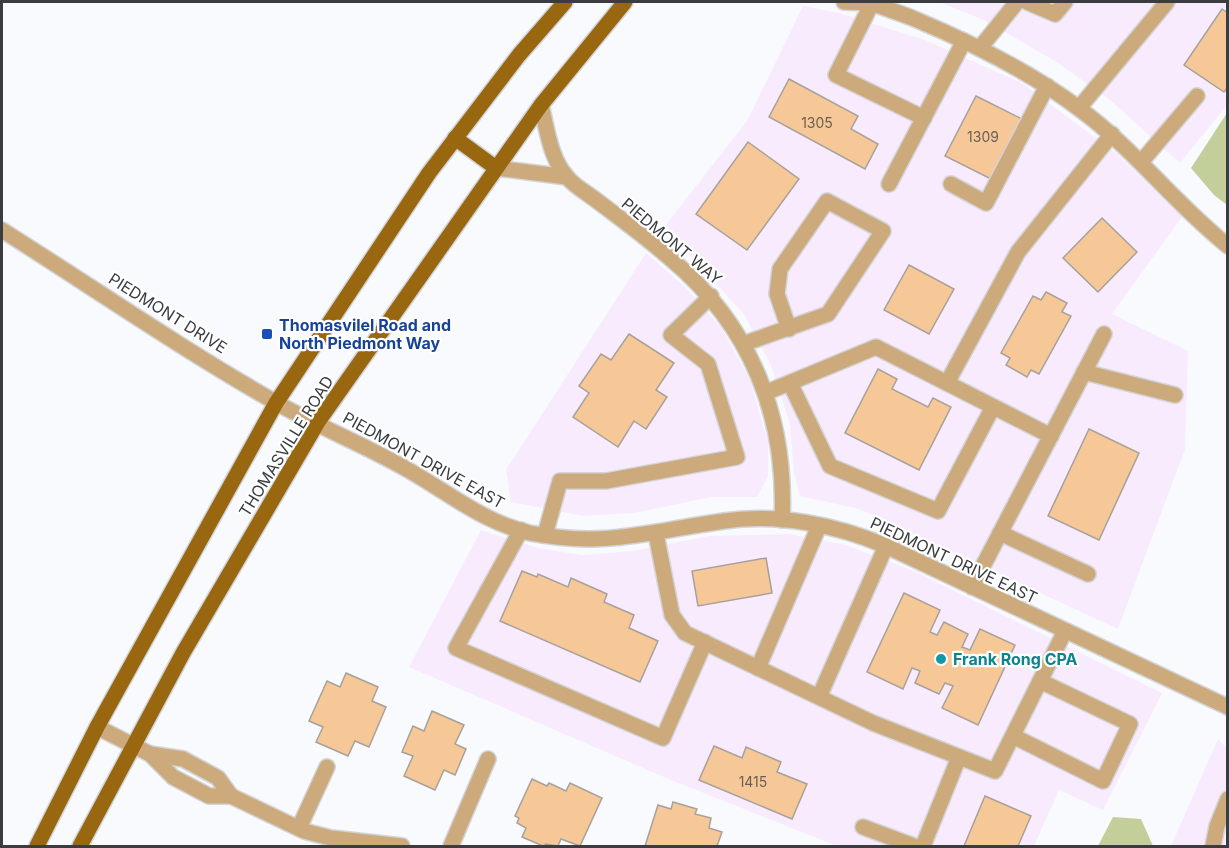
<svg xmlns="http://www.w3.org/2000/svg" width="1229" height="848" viewBox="0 0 1229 848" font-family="Inter,sans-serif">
	<rect width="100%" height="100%" fill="#f8fafe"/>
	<g fill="#f9ebfe">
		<path d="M939 2H1227V105L1180 163 1109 99 1058 63 984 20Z"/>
		<path d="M803 6 839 13 925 40 1022 83 1117 154 1182 217 1112 314 1188 351 1185 449 1118 629 859 509 800 496 794 474 790 424 770 363 743 313 664 227 747 121Z"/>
		<path d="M646 253 685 287 721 327 750 380 768 443V476L757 497H712L634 513 583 516 511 502 506 470Z"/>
		<path d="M481 530 538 548 582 555 633 551 709 536 789 534 846 545 914 571 1162 693 1103 810 1059 790 1034 846H837L671 780 409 667Z"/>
		<path d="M1218 739 1227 749V846H1171Z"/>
	</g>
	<g fill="#c2cf9b">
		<path d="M1227 113V205L1214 195 1191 168Z"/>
		<path d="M1113 817 1141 819 1153 846H1098Z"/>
	</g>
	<g fill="#f7c897" stroke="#a6a19b" stroke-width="1.5">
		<path d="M1222 9 1228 13V87L1224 92 1184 65Z"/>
		<path d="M789 79 858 116 851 129 878 144 865 169 769 117Z"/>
		<path d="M976 96 1022 119 991 179 945 156Z"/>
		<path d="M748 142 799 179 747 250 696 214Z"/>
		<path d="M1102 218 1137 252 1098 292 1063 258Z"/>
		<path d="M909 265 954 289 929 334 884 310Z"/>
		<path d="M1046 292 1067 303 1062 312 1071 316 1039 374 1031 370 1027 377 1006 365 1010 358 1001 353 1033 296 1041 300Z"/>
		<path d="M629 334 674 363 656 390 667 397 646 429 634 421 618 447 573 417 589 393 579 386 601 354 611 360Z"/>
		<path d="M878 369 897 379 892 389 928 407 933 398 951 407 919 470 845 433Z"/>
		<path d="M1089 429 1139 453 1099 540 1048 516Z"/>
		<path d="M766 558 772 593 698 606 692 571Z"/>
		<path d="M522 571 537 577 538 574 568 587 571 578 607 594 604 602 634 615 629 628 658 641 640 682 500 621Z"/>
		<path d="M904 593 940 610 930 632 937 635 944 622 968 634 962 647 970 650 980 629 1015 645 978 725 942 708 953 686 945 683 939 694 915 683 920 671 912 668 903 689 867 672Z"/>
		<path d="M346 673 378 687 372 701 386 707 369 747 355 741 348 756 316 742 323 727 309 721 327 681 340 687Z"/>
		<path d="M432 711 464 725 455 744 466 749 455 775 444 770 435 790 404 776 413 756 402 752 413 726 424 731Z"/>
		<path d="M714 746 742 758 746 747 781 762 777 772 807 784 792 819 699 780Z"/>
		<path d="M532 779 547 786 549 783 566 791 570 783 602 798 580 846 561 839 558 846 546 844 543 846 522 837 526 828 517 823 519 818 515 816Z"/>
		<path d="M985 796 1031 816 1018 846H964Z"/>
		<path d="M673 802 697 809 695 814 711 818 709 828 722 832 717 846H645L658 805 671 809Z"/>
	</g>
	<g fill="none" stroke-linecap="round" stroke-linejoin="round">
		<defs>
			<g id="minor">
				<path d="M844 2 872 3"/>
				<path d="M870 2C885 9 901 13 917 20 974 44 1031 72 1081 110 1135 150 1175 204 1228 246"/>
				<path d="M1027 2 1055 14 1065 2"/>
				<path d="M872 3 836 75 924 118"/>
				<path d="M980 48 1017 2"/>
				<path d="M541 105C547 129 550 158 567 177 574 186 587 193 596 200 621 219 647 238 671 259 751 326 787 417 782 520"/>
				<path d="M1079 108 1167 2"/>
				<path d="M1142 161 1197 96"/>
				<path d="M496 168 567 177"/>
				<path d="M889 184 964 41"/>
				<path d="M951 184 986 203 1047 86"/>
				<path d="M2 230C92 287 182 349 275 402 315 425 360 443 401 466 444 489 481 522 530 533 606 548 651 531 724 521 777 513 837 525 886 546L1228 707"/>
				<path d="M743 344 828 314 883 231 827 201 780 269 777 294 789 329"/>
				<path d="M1084 372 1175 395"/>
				<path d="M790 383 830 466 938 511 993 407"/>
				<path d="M947 383 1018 252 1112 134"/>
				<path d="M765 393 876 347 1051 436"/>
				<path d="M521 530 456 648 663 738 705 642"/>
				<path d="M1000 533 1088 574"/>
				<path d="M656 534 672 615 685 633 873 723 995 771 1065 631"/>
				<path d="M545 535 560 481H606L737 457 708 364 671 335 711 296"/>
				<path d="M972 587 1104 334"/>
				<path d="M758 668 819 526"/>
				<path d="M819 697 886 546"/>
				<path d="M97 727 150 754 183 759 218 778 231 796"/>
				<path d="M1013 736 1103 781 1130 724 1040 681"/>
				<path d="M150 754 173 777 209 796H231L304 831 331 838 402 846"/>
				<path d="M863 827 914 846"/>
				<path d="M299 828 327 767"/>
				<path d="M451 846 488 759"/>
				<path d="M923 846 959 757"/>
				<path d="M1213 846 1217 826 1228 799"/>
			</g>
			<g id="major">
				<path d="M455 138 496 168"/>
				<path d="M37 846 97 727 276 403 429 173 519 55 565 2"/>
				<path d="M80 846 183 653 318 422 541 105 625 2"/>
			</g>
		</defs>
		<use href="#minor" stroke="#d2d4d8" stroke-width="18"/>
		<use href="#major" stroke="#d2d4d8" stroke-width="18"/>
		<use href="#minor" stroke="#ccaa7b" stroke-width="15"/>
		<use href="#major" stroke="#986710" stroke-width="15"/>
	</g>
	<rect fill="#1a4fb4" stroke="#fff" stroke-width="2" x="261" y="328" width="12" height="12" rx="3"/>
	<circle fill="#0f9aa8" stroke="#fff" stroke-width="2" cx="941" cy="659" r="6"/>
	<g text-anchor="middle" stroke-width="4.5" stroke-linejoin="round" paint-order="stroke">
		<g font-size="14" fill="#6a5f55">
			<text x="817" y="128">1305</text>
			<text x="983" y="142">1309</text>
			<text x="753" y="787">1415</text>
		</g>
		<g font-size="16" fill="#3b3c3f" stroke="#fff">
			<text transform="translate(672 241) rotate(40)" y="6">PIEDMONT WAY</text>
			<text transform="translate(168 313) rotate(32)" y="6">PIEDMONT DRIVE</text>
			<text transform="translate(286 446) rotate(-58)" y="6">THOMASVILLE ROAD</text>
			<text transform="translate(424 460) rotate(29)" y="6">PIEDMONT DRIVE EAST</text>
			<text transform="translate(954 560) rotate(25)" y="6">PIEDMONT DRIVE EAST</text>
		</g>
		<g font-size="16" font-weight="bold" fill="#164399" stroke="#fff" text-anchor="start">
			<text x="279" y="331">Thomasvilel Road and<tspan x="279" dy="18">North Piedmont Way</tspan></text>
		</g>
		<g font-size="16" font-weight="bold" fill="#0d838f" stroke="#fff" text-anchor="start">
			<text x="953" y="665">Frank Rong CPA</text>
		</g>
	</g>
	<rect width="1229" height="848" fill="none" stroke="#3b3c3f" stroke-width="6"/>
</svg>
